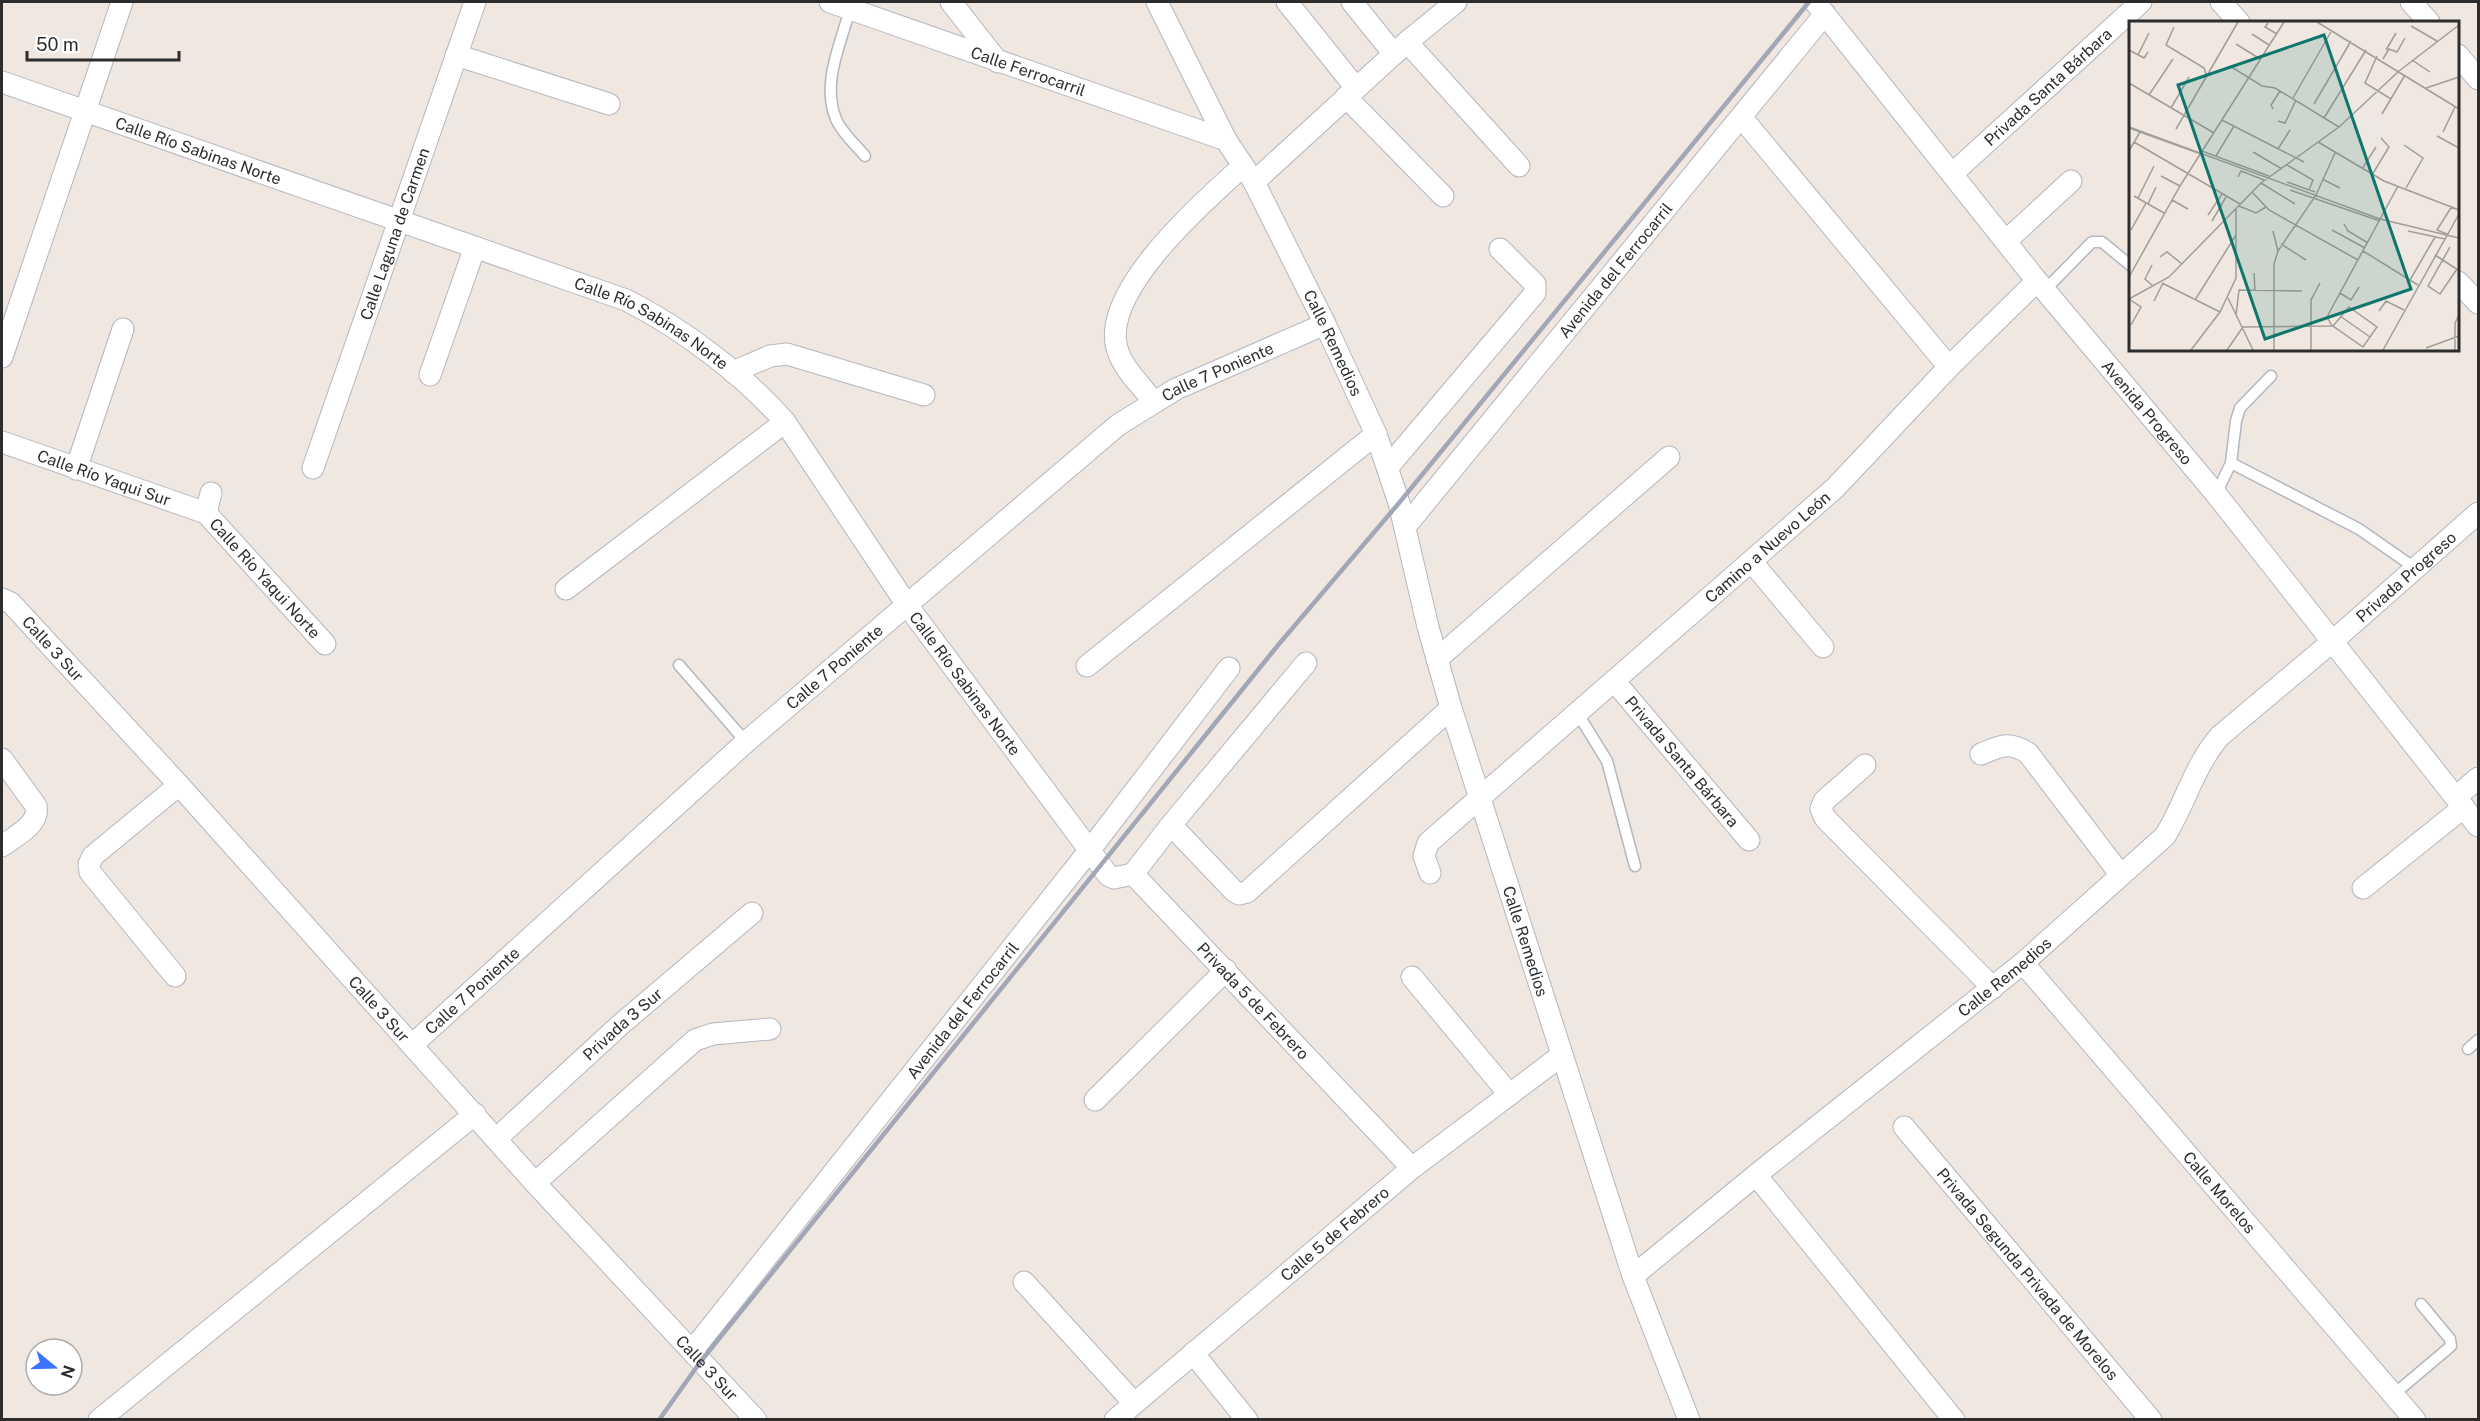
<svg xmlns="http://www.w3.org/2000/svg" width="2480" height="1421" viewBox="0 0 2480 1421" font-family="'Public Sans',sans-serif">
	<rect width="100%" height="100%" fill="#efe7e0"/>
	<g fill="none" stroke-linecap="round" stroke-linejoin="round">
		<defs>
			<g id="service">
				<path d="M850 9C841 43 821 84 836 119 841 132 856 145 865 156"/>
				<path d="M2045 290 2092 242H2102L2130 265"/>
				<path d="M2231 463 2359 529 2415 568"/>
				<path d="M2216 494 2231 463 2236 421 2240 408 2271 376"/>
				<path d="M679 665 746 742"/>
				<path d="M1578 714 1607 761 1635 866"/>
				<path d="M2468 1049 2478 1040"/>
				<path d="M2393 1395 2451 1346 2450 1339 2421 1304"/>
			</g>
			<g id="minor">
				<path id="s1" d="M830 2 1226 140"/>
				<path d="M951 2 998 62"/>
				<path id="s2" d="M1157 2 1226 140 1254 182 1325 324 1376 434 1399 503 1428 627 1451 708 1633 1276 1689 1420"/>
				<path d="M1287 2 1356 88"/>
				<path d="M1352 2 1394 54"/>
				<path id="s3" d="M1815 2 2037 281 2216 494 2478 826"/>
				<path d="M2221 2 2239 22"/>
				<path d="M2411 2 2429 22"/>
				<path d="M1407 42 1519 166"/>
				<path d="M456 55 609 104"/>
				<path d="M2458 55 2478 79"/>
				<path id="s4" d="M2 82 626 300C682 328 744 375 785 422L907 605 1108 875 1114 878 1133 874 1412 1168"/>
				<path d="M1346 97 1443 196"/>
				<path d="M1742 118 1949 367"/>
				<path id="s5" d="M1953 173 2141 2"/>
				<path d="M1254 182 1407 42 1456 2"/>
				<path d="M2006 241 2071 181"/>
				<path d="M2458 282 2478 303"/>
				<path d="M2 357 122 2"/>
				<path d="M733 372 770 356 787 354 924 395"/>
				<path d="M430 375 475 247"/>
				<path d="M1153 401C1141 385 1122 368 1117 348 1101 291 1203 202 1243 166"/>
				<path id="s6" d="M2 442 206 513 325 644"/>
				<path d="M1388 467 1535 293V284L1500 249"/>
				<path id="s7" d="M313 468 475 2"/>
				<path d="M76 469 123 329"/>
				<path d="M206 513 211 493"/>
				<path id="s8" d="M1405 527 1825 14"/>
				<path d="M1752 562 1823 647"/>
				<path d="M566 589 785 422"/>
				<path id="s9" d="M2 599 11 603 179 785 535 1183 756 1420"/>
				<path d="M1437 659 1669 457"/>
				<path d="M1087 666 1376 434"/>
				<path id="s10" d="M1615 682 1749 840"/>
				<path d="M1981 754C2001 746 2008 741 2028 753L2120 874"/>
				<path d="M2 759 36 806C40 825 15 836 2 846"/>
				<path d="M1865 765 1824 801 1821 809 1825 818 1993 988"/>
				<path d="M2456 797 2478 778"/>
				<path d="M1171 825 1234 891 1239 894 1247 892 1451 708"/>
				<path id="s11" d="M1430 873 1424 856 1428 843 1835 488 1949 367 2037 281"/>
				<path d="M1133 874 1171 825 1306 663"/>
				<path d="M2363 888 2464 807"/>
				<path id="s12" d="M2023 963 2415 1420"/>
				<path d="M175 976 90 872 89 864 93 856 179 785"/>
				<path d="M1412 977 1509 1094"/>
				<path id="s13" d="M412 1045 746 742 1118 425 1176 389 1325 324"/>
				<path d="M1095 1100 1226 970"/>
				<path id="s14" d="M1904 1127 2151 1420"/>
				<path id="s15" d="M496 1139 620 1025 752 913"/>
				<path d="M1756 1175 1954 1420"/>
				<path d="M535 1183 695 1040 713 1034 770 1029"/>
				<path id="s16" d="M1633 1276 1756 1175 2023 963 2165 836C2185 804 2195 764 2220 736L2333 641 2478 513"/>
				<path d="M1024 1282 1134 1403"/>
				<path id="s17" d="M692 1351 1089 851 1229 668"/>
				<path d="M1193 1353 1247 1420"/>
				<path d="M99 1420 475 1114"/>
				<path id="s18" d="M1115 1420 1412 1168 1562 1055"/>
			</g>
		</defs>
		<use href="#service" stroke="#b3b7c1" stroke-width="13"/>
		<use href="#minor" stroke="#b3b7c1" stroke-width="23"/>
		<use href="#service" stroke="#fff" stroke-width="10"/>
		<use href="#minor" stroke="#fff" stroke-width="21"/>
		<path stroke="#a2a7b8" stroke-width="4.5" d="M659 1420 701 1361 1279 644 1399 503 1809 2"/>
	</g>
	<g text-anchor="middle" stroke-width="5" stroke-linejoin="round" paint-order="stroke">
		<g font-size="16" fill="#2d2d2d" stroke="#fff">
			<text dy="6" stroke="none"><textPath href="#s1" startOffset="210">Calle Ferrocarril</textPath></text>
			<text dy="6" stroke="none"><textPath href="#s5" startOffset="128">Privada Santa Bárbara</textPath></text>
			<text dy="6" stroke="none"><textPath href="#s4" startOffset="208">Calle Río Sabinas Norte</textPath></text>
			<text dy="6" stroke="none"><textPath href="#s7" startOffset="248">Calle Laguna de Carmen</textPath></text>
			<text dy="6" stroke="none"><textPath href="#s8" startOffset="332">Avenida del Ferrocarril</textPath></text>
			<text dy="6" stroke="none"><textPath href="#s4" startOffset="694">Calle Río Sabinas Norte</textPath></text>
			<text dy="6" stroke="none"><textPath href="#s2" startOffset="384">Calle Remedios</textPath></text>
			<text dy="6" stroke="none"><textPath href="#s13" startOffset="1053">Calle 7 Poniente</textPath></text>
			<text dy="6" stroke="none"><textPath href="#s3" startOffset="528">Avenida Progreso</textPath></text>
			<text dy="6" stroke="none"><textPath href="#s6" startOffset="108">Calle Río Yaqui Sur</textPath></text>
			<text dy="6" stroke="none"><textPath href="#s11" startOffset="482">Camino a Nuevo León</textPath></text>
			<text dy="6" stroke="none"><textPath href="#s16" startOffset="1050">Privada Progreso</textPath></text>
			<text dy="6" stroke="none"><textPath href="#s6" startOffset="304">Calle Río Yaqui Norte</textPath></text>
			<text dy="6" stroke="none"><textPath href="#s9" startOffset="72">Calle 3 Sur</textPath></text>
			<text dy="6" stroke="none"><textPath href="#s13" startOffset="567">Calle 7 Poniente</textPath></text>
			<text dy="6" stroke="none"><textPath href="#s4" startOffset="1180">Calle Río Sabinas Norte</textPath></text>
			<text dy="6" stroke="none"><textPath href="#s10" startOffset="104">Privada Santa Bárbara</textPath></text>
			<text dy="6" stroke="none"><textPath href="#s2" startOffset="1014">Calle Remedios</textPath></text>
			<text dy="6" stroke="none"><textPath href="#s16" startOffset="477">Calle Remedios</textPath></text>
			<text dy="6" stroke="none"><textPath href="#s13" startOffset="81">Calle 7 Poniente</textPath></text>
			<text dy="6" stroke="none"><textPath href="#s4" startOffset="1620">Privada 5 de Febrero</textPath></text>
			<text dy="6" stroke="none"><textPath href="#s9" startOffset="558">Calle 3 Sur</textPath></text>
			<text dy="6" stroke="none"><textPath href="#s17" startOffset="435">Avenida del Ferrocarril</textPath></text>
			<text dy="6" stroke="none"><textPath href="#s15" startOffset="171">Privada 3 Sur</textPath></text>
			<text dy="6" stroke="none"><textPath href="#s12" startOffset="302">Calle Morelos</textPath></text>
			<text dy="6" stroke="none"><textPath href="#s18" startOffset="288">Calle 5 de Febrero</textPath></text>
			<text dy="6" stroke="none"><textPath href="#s14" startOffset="192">Privada Segunda Privada de Morelos</textPath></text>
			<text dy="6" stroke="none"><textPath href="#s9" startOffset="1044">Calle 3 Sur</textPath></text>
		</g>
	</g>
	<g transform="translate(2129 21)">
		<rect width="330" height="330" fill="#efe7e0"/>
		<path fill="none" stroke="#a19d98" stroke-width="1.5" d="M188 1 330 88M139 2 136 6 148 13M282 5 308 20M45 6 37 24 75 47 78 56M123 13 140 24M107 23 131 38M0 29 15 37 19 31M257 29 267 12M9 34 20 12M248 35 236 62 262 78M254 38 260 28 268 31 276 17M283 39 301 51M101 45 133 65 146 67 210 106M0 62 85 112M297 67 330 56M20 74 44 38M164 77 203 9M185 83 222 20M42 87 60 56M144 88 142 84 151 70M253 93 276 54M195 97 237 29M93 99 175 141M149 100 156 102 167 79M0 106 251 198 330 217M0 107 72 133M47 108 109 1M314 111 326 86M308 115 330 127M5 121 111 183M189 121 255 160 330 189M275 124 294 137 277 167M149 128 161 109M0 130 11 111M73 130 140 155M124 131 153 148M87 135 105 105M158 144 184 159 180 169M233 148 247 126M243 154 260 126 252 117M32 155 51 165M109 156 112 150 135 159M193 158 211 167M158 161 186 171M132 162 166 183M161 169 251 200M123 171 140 189 229 239M5 175 35 192M9 177 25 145M43 179 59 188M19 183 27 166M110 185 127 192 137 186M79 194 93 173M83 200 97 176M215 203 219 210 239 222M2 209 17 182M203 209 236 227M144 210 149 230M279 210 316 218M318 213 308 209 323 185M152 223 177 239M321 226 299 265 311 273 328 248M234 230 289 264M306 234 329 249M31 236 38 231 53 243M23 244 16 258 24 265M125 252 126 270M0 256 51 165 155 1M281 259 306 216M33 262 91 291M211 272 222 279 230 266M99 277 124 329M0 278 40 256 132 162 210 106 270 50 330 4M0 278 12 286 2 304M66 279 107 214M25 280 34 262M220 286 248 306 234 326 204 305ZM250 290 257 280 275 289M107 294 110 269 173 270M211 295 241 316M203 305 198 296 269 165M297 327 330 315M62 329 91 291 107 257V188M98 329 114 306 203 305M145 329V243L149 230 187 174 206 132M182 329V279L191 262M254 329 330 193M326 329V302L330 294"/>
		<path fill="#0f766e" fill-opacity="0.15" stroke="#0f766e" stroke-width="3" d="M195 14 282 268 136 318 49 64Z"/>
		<rect width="330" height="330" fill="none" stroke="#2d2d2d" stroke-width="3"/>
	</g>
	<rect width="2480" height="1421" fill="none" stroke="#2d2d2d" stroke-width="6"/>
	<g transform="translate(54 1367) rotate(109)"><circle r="28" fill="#ffffff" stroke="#ababab" stroke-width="1.5"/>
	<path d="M0-4.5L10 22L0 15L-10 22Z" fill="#3c73ff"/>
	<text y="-9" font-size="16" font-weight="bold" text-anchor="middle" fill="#2d2d2d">N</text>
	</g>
	<path d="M27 51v9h152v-9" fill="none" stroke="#2d2d2d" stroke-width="3"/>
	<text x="36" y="51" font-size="18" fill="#2d2d2d" stroke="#ffffff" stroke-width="4.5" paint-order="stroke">50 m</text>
</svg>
